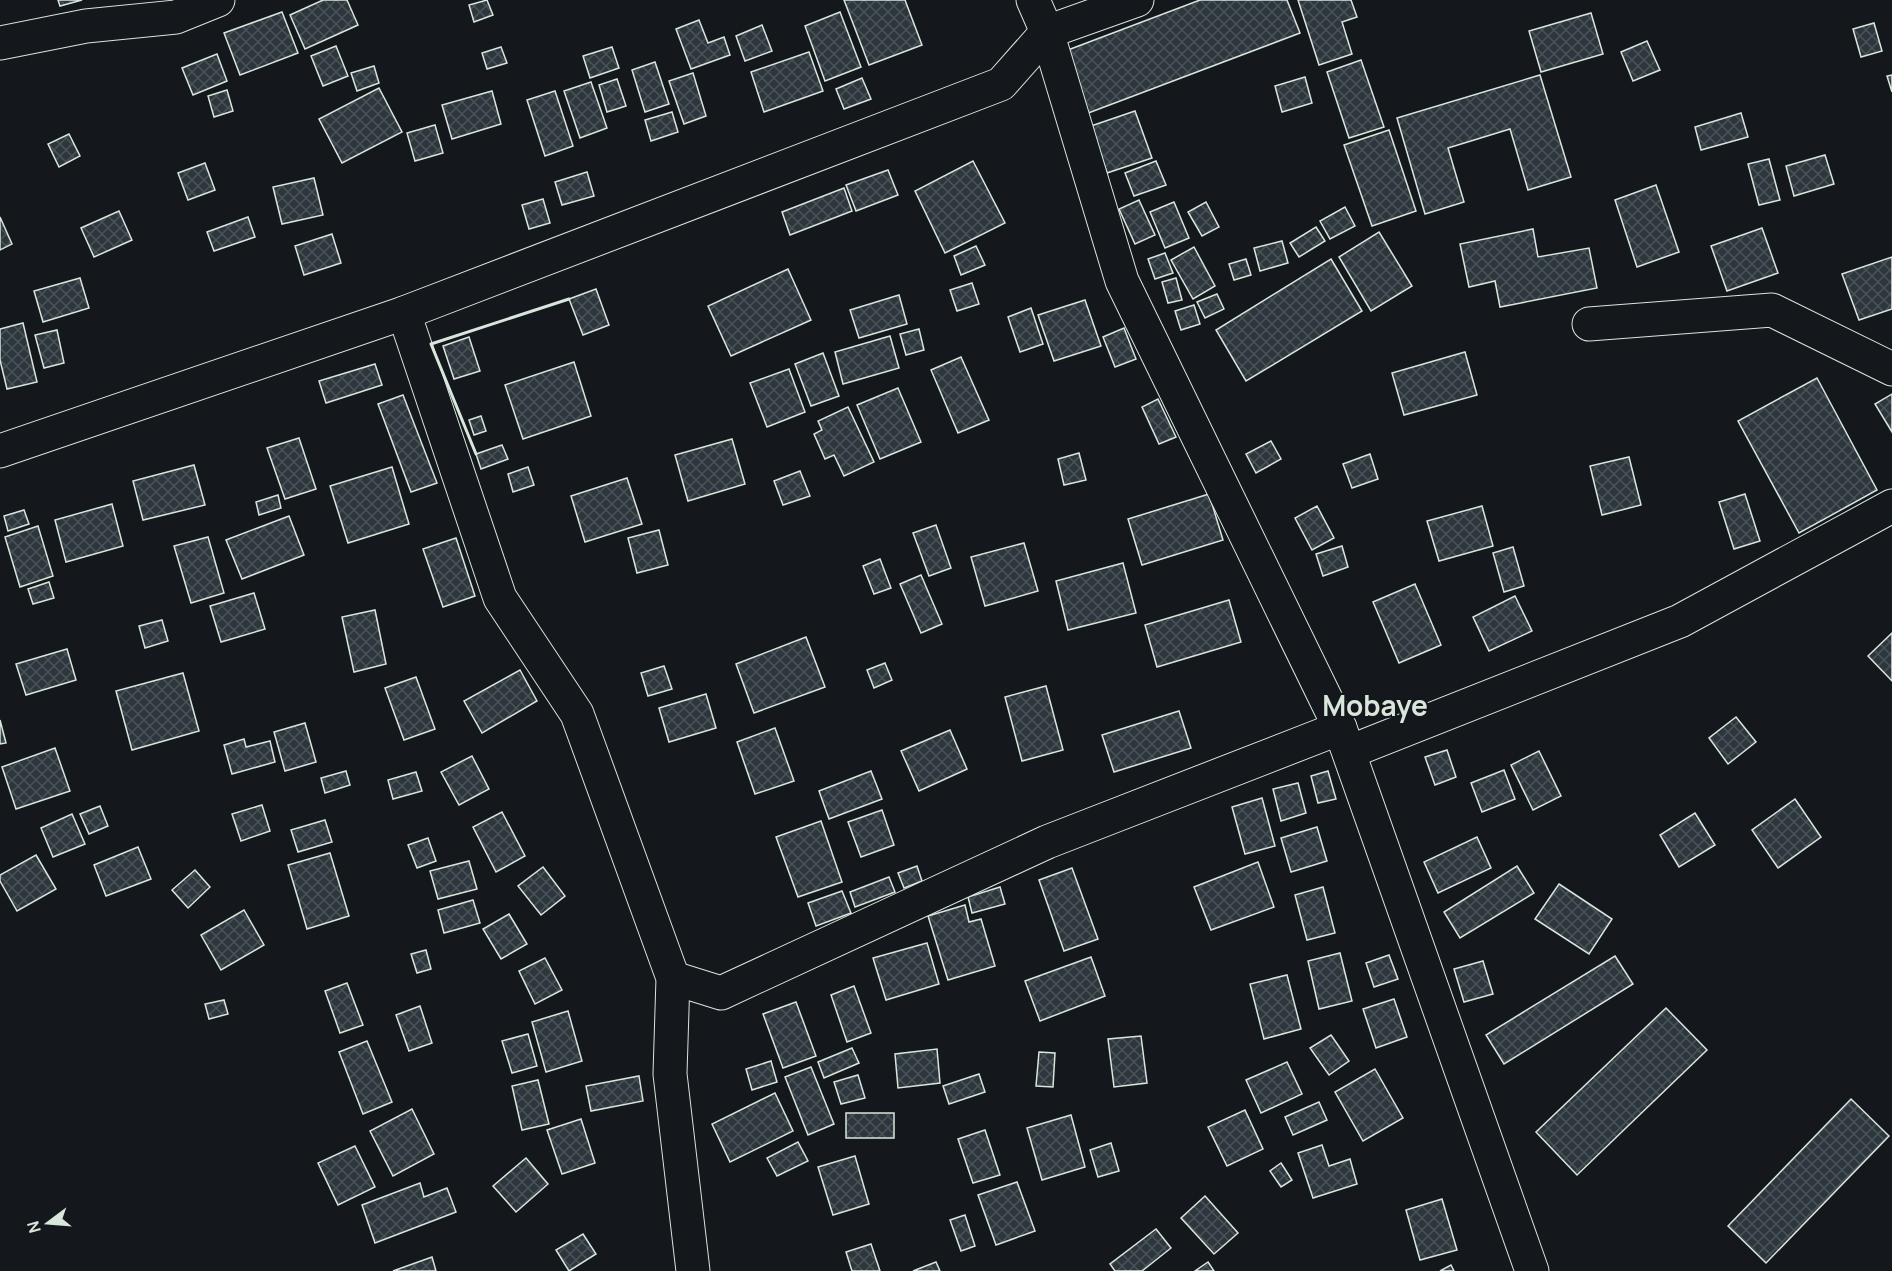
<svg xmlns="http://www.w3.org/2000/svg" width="1892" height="1271" viewBox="0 0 1892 1271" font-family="Manrope,sans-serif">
	<defs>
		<pattern id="building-cross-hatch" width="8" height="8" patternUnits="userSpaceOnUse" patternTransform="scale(1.5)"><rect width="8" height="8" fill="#2c363c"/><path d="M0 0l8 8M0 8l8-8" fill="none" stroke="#4a5358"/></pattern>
	</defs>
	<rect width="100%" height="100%" fill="#14181c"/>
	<g fill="url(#building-cross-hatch)" stroke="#d8e6dc" stroke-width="1.5">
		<path d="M58 0H82L60 6Z"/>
		<path d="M323 0H347L358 25 305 49 290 15Z"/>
		<path d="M487 0 493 15 474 22 469 5Z"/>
		<path d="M844 0H905L922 45 869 65Z"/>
		<path d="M1200 0H1287L1300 33 1083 115 1060 53Z"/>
		<path d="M1298 0H1351L1357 17 1342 22 1352 54 1319 65Z"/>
		<path d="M282 12 298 53 240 75 224 33Z"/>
		<path d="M840 12 861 67 825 81 805 26Z"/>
		<path d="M1591 13 1603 54 1541 72 1529 31Z"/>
		<path d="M699 20 708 43 724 37 730 55 691 69 676 29Z"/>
		<path d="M1874 23 1882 51 1861 57 1853 29Z"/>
		<path d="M762 25 772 51 745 61 736 36Z"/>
		<path d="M1647 41 1660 70 1633 81 1621 52Z"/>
		<path d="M336 46 348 76 323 86 311 56Z"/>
		<path d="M501 47 507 63 487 69 482 53Z"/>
		<path d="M612 47 619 68 590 78 583 56Z"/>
		<path d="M809 52 823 91 764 112 751 72Z"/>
		<path d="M217 54 227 81 193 95 182 68Z"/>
		<path d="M1361 60 1384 127 1349 138 1327 72Z"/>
		<path d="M655 62 669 104 645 112 632 70Z"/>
		<path d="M374 66 379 83 357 91 351 73Z"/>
		<path d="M693 73 706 116 684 124 669 81Z"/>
		<path d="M1540 75 1571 177 1528 190 1510 129 1448 148 1464 202 1425 214 1397 118Z"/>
		<path d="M1892 75V92L1887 76Z"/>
		<path d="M1305 77 1312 103 1282 112 1275 86Z"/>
		<path d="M862 78 871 99 844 109 836 89Z"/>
		<path d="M617 79 626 106 607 112 599 85Z"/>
		<path d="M591 82 607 128 580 138 564 91Z"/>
		<path d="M379 88 402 132 342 163 319 119Z"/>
		<path d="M227 90 233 111 214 117 208 96Z"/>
		<path d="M492 91 501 124 452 139 442 105Z"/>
		<path d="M555 91 573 146 545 156 527 100Z"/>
		<path d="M1135 111 1152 158 1107 173 1091 126Z"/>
		<path d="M672 112 678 132 651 141 645 120Z"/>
		<path d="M1741 113 1748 137 1701 150 1695 127Z"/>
		<path d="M435 125 443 153 415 161 407 133Z"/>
		<path d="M1389 130 1416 211 1372 226 1344 145Z"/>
		<path d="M69 134 80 156 59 167 48 144Z"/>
		<path d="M1825 155 1834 184 1794 196 1786 166Z"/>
		<path d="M1769 159 1780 200 1759 205 1748 164Z"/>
		<path d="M973 161 1005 223 945 253 915 191Z"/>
		<path d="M1156 161 1166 185 1134 196 1125 173Z"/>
		<path d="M205 163 215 190 188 200 178 173Z"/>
		<path d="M888 170 898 195 856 211 846 185Z"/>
		<path d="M587 172 594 196 562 205 555 182Z"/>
		<path d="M314 178 323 215 282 224 273 187Z"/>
		<path d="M1656 185 1679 252 1637 267 1615 200Z"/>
		<path d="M844 188 852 211 790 235 782 212Z"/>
		<path d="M543 199 550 223 529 229 522 205Z"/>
		<path d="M1139 200 1155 235 1135 244 1119 209Z"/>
		<path d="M1174 202 1189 238 1165 248 1150 212Z"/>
		<path d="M1206 202 1219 227 1202 236 1188 212Z"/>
		<path d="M1345 207 1355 226 1330 239 1320 221Z"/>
		<path d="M119 211 132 240 94 257 81 228Z"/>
		<path d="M0 217 12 244 0 250Z"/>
		<path d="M248 217 255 237 214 251 207 232Z"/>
		<path d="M1316 227 1325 241 1299 257 1290 243Z"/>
		<path d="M1762 228 1778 273 1727 291 1711 246Z"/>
		<path d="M1533 229 1538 257 1589 248 1597 288 1500 307 1495 281 1469 287 1460 244Z"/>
		<path d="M1379 232 1412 286 1371 311 1339 257Z"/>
		<path d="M332 234 341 263 304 275 295 246Z"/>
		<path d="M1282 241 1288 263 1260 271 1254 248Z"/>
		<path d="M976 246 985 265 961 275 954 256Z"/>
		<path d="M1194 247 1215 286 1193 299 1171 260Z"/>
		<path d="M1165 253 1173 273 1155 279 1148 259Z"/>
		<path d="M1892 257V309L1859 320 1842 274Z"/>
		<path d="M1246 259 1251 275 1234 280 1229 264Z"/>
		<path d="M1331 259 1362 311 1246 381 1216 330Z"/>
		<path d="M788 269 811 320 731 356 708 306Z"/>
		<path d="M80 278 89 308 43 322 34 291Z"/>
		<path d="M1176 278 1182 300 1168 303 1162 282Z"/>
		<path d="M972 283 979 304 957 311 950 290Z"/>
		<path d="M596 289 609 325 583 335 569 299Z"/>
		<path d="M1217 294 1224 309 1205 318 1197 302Z"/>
		<path d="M899 295 907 324 859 338 850 310Z"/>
		<path d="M1085 300 1101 346 1054 361 1038 315Z"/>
		<path d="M1194 305 1200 324 1181 330 1175 311Z"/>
		<path d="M1031 308 1043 344 1020 352 1008 317Z"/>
		<path d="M23 323 37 382 7 389 0 360V329Z"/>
		<path d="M1124 328 1136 359 1115 367 1103 337Z"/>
		<path d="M919 329 924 350 906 355 900 334Z"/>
		<path d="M57 330 64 363 44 368 35 335Z"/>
		<path d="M890 336 899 368 843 384 835 352Z"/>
		<path d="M469 337 480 371 454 379 443 346Z"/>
		<path d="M1465 352 1477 395 1404 415 1392 373Z"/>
		<path d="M823 353 839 396 811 406 795 364Z"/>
		<path d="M961 357 989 420 958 433 931 370Z"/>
		<path d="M574 362 591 416 523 439 505 385Z"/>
		<path d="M375 364 382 385 326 403 319 381Z"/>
		<path d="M789 369 805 412 767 427 750 383Z"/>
		<path d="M1817 378 1877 490 1799 533 1738 421Z"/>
		<path d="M898 388 921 442 880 459 857 405Z"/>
		<path d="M1892 394V432L1875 404Z"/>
		<path d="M403 395 437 483 411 492 378 404Z"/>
		<path d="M1158 399 1176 437 1159 444 1142 407Z"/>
		<path d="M848 407 874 462 844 476 834 455 825 459 814 434 822 430 818 421Z"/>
		<path d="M481 416 486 431 474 435 469 420Z"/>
		<path d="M299 438 316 489 285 499 267 448Z"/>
		<path d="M732 439 745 484 688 501 675 455Z"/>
		<path d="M1271 441 1281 459 1256 473 1246 454Z"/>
		<path d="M502 445 508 459 481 469 476 454Z"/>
		<path d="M1079 453 1086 480 1064 485 1058 459Z"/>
		<path d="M1370 454 1378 479 1352 488 1343 464Z"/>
		<path d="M1629 457 1641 505 1602 515 1590 466Z"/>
		<path d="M194 465 205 505 143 520 133 481Z"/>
		<path d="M392 467 409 524 348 543 330 486Z"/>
		<path d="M528 467 534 485 513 492 508 474Z"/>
		<path d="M800 471 810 496 783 505 774 481Z"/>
		<path d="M627 478 642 524 585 542 571 496Z"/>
		<path d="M1209 494 1223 540 1142 565 1128 519Z"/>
		<path d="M1745 494 1760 541 1734 549 1719 502Z"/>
		<path d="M278 495 281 508 259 515 256 502Z"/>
		<path d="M112 504 123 546 66 562 55 520Z"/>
		<path d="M1317 506 1334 538 1312 550 1295 518Z"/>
		<path d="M1482 506 1493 546 1439 561 1427 521Z"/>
		<path d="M24 510 29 524 8 531 4 516Z"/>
		<path d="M289 516 304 555 242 579 226 540Z"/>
		<path d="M936 525 951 568 929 576 913 533Z"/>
		<path d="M38 526 53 576 20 587 5 537Z"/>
		<path d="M659 530 668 565 637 573 628 538Z"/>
		<path d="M208 537 224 593 191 603 174 546Z"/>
		<path d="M456 538 475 596 443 607 423 549Z"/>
		<path d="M1024 543 1038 591 985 606 971 557Z"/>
		<path d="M1342 546 1348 567 1323 576 1316 554Z"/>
		<path d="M1513 547 1524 586 1504 592 1493 553Z"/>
		<path d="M880 559 891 588 874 594 863 566Z"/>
		<path d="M1123 563 1136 613 1068 630 1056 581Z"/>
		<path d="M921 575 942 624 921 633 900 584Z"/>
		<path d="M49 582 54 598 33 604 28 589Z"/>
		<path d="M1415 584 1441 645 1399 663 1373 602Z"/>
		<path d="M254 593 265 629 221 642 210 606Z"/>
		<path d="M1515 596 1532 631 1489 651 1473 617Z"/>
		<path d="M1229 600 1241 642 1157 667 1145 625Z"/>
		<path d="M375 610 386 664 354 672 342 617Z"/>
		<path d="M162 620 168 641 145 648 139 626Z"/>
		<path d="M1892 633V681L1868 656Z"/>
		<path d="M806 637 825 687 754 713 736 664Z"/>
		<path d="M67 649 76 680 26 695 16 664Z"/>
		<path d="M885 663 892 680 874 688 867 670Z"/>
		<path d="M664 666 672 689 648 696 641 673Z"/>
		<path d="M520 670 537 701 482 733 464 701Z"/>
		<path d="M183 673 199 731 132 750 116 691Z"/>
		<path d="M416 677 435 729 404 740 385 688Z"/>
		<path d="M1046 686 1063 750 1022 761 1005 697Z"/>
		<path d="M706 694 716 728 669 742 659 708Z"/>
		<path d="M1179 711 1191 748 1114 772 1102 735Z"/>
		<path d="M1736 717 1756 742 1728 764 1709 738Z"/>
		<path d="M0 720 6 743 0 744Z"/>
		<path d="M305 723 316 762 285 771 274 732Z"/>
		<path d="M775 728 794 781 755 794 737 742Z"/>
		<path d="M950 730 967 769 919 791 901 751Z"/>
		<path d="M244 739 246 747 270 741 275 762 232 774 224 745Z"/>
		<path d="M55 748 70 791 16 809 2 767Z"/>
		<path d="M1447 750 1456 777 1435 785 1425 757Z"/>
		<path d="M1539 751 1561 796 1533 810 1511 765Z"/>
		<path d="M472 756 489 789 459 805 441 772Z"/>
		<path d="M1504 770 1515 799 1482 812 1471 783Z"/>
		<path d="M346 771 350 785 325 793 321 778Z"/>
		<path d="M871 771 882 799 829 819 819 791Z"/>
		<path d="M1328 771 1336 799 1318 803 1311 776Z"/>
		<path d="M416 772 422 791 393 799 388 780Z"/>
		<path d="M1298 783 1306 813 1281 821 1273 789Z"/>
		<path d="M1262 798 1275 846 1245 854 1232 807Z"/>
		<path d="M1795 799 1821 837 1778 868 1752 830Z"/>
		<path d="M262 805 270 831 241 841 232 814Z"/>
		<path d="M100 806 108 826 89 834 80 814Z"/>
		<path d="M882 810 894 845 861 857 848 822Z"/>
		<path d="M502 812 525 856 496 872 473 827Z"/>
		<path d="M1695 813 1715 845 1679 867 1660 835Z"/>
		<path d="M72 814 85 844 53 857 41 828Z"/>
		<path d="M325 820 332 842 298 852 291 830Z"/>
		<path d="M821 821 842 882 798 897 776 837Z"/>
		<path d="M1317 827 1327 861 1291 872 1281 838Z"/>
		<path d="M1477 837 1491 868 1438 893 1424 862Z"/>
		<path d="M428 838 436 861 417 868 408 845Z"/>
		<path d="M138 847 151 879 106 896 94 865Z"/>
		<path d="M330 853 349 916 307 929 288 865Z"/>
		<path d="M36 855 56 889 17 911 0 881V875Z"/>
		<path d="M469 861 477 889 438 899 430 871Z"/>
		<path d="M1258 862 1274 907 1211 930 1194 887Z"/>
		<path d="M917 866 922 881 904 888 898 873Z"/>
		<path d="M1517 866 1534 893 1460 938 1444 912Z"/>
		<path d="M543 867 565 896 541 915 518 886Z"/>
		<path d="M1072 868 1098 939 1064 951 1039 880Z"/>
		<path d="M195 870 210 887 188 908 172 890Z"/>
		<path d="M889 877 895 892 855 907 850 892Z"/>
		<path d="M1559 884 1612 919 1589 954 1535 919Z"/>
		<path d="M1000 887 1005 904 972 913 968 897Z"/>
		<path d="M1323 887 1335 933 1307 940 1295 895Z"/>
		<path d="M842 891 851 913 816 926 808 903Z"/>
		<path d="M473 900 480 923 444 933 438 910Z"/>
		<path d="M965 905 969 922 981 919 995 966 948 980 928 916Z"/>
		<path d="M244 910 264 945 221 970 201 935Z"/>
		<path d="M509 914 527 944 501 959 483 929Z"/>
		<path d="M927 943 939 984 886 1000 873 958Z"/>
		<path d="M426 950 431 969 417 973 411 954Z"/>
		<path d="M1340 953 1352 1001 1319 1009 1308 961Z"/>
		<path d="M1389 955 1398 979 1374 987 1366 963Z"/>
		<path d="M1615 956 1633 984 1504 1064 1486 1035Z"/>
		<path d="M1091 957 1105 996 1040 1021 1025 981Z"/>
		<path d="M545 958 562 990 535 1004 519 971Z"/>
		<path d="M1483 961 1493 994 1464 1002 1454 969Z"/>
		<path d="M1287 975 1301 1029 1264 1039 1250 984Z"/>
		<path d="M347 983 363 1025 340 1033 325 991Z"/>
		<path d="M854 986 871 1033 847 1042 831 995Z"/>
		<path d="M1394 999 1407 1037 1376 1048 1363 1009Z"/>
		<path d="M224 1000 228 1014 209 1019 205 1004Z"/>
		<path d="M796 1002 816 1056 783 1068 763 1014Z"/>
		<path d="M420 1006 432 1043 409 1051 396 1015Z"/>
		<path d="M1666 1008 1707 1050 1577 1175 1536 1132Z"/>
		<path d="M568 1011 582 1061 546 1072 532 1022Z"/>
		<path d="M528 1034 537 1066 512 1073 502 1041Z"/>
		<path d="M1331 1035 1349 1061 1329 1075 1310 1048Z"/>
		<path d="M1141 1036 1147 1083 1114 1087 1108 1039Z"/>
		<path d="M367 1041 392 1102 363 1114 339 1052Z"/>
		<path d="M852 1048 859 1063 824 1078 818 1062Z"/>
		<path d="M937 1049 940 1083 898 1088 895 1054Z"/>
		<path d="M1039 1052 1055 1053 1053 1087 1036 1086Z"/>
		<path d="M771 1061 777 1082 752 1090 746 1069Z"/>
		<path d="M1287 1062 1302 1094 1261 1113 1246 1080Z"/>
		<path d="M811 1067 834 1124 808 1135 785 1077Z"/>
		<path d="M1375 1069 1403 1118 1363 1141 1335 1092Z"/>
		<path d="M979 1074 985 1092 949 1104 943 1086Z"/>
		<path d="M858 1075 865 1098 841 1104 834 1082Z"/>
		<path d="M639 1076 643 1101 591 1111 586 1086Z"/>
		<path d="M538 1080 549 1124 522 1130 512 1086Z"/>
		<path d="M775 1093 793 1131 730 1162 712 1124Z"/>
		<path d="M1851 1099 1889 1136 1766 1263 1728 1226Z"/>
		<path d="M1319 1102 1327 1120 1293 1135 1285 1117Z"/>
		<path d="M412 1109 434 1154 393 1176 370 1131Z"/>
		<path d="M1245 1110 1263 1149 1227 1166 1208 1127Z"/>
		<rect x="846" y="1113" width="48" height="25"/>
		<path d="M1071 1115 1085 1167 1042 1180 1027 1128Z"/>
		<path d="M581 1119 595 1163 562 1174 547 1130Z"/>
		<path d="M985 1130 1000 1175 973 1183 958 1139Z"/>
		<path d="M798 1142 808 1161 777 1176 767 1158Z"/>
		<path d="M1111 1143 1119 1171 1098 1177 1090 1150Z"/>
		<path d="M1322 1145 1329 1166 1350 1159 1357 1184 1313 1198 1298 1153Z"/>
		<path d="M355 1146 375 1187 338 1205 318 1163Z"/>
		<path d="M855 1156 869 1204 833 1215 818 1167Z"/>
		<path d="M526 1158 548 1184 516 1212 493 1186Z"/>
		<path d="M1281 1163 1292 1180 1281 1187 1270 1171Z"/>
		<path d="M1017 1182 1035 1231 996 1245 978 1195Z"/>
		<path d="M420 1183 424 1197 447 1188 456 1212 375 1243 362 1205Z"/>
		<path d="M1205 1196 1238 1233 1214 1254 1181 1218Z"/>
		<path d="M1442 1199 1457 1250 1420 1260 1406 1210Z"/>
		<path d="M965 1215 975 1246 961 1251 950 1220Z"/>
		<path d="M1156 1229 1171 1248 1142 1271H1115L1110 1264Z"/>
		<path d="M583 1234 596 1254 569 1271 556 1250Z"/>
		<path d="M871 1244 880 1271H852L846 1252Z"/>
		<path d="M432 1257 436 1271H393Z"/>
		<path d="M936 1262 940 1271H913Z"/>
		<path d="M1208 1262 1214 1271H1195Z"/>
		<path d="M1451 1265 1454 1271H1440Z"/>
	</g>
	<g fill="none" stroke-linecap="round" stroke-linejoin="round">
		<defs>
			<g id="minor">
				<path d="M1137 0 1047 32 1122 281 1340 728 1532 1271"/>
				<path d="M0 43 86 26 176 17 218 0"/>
				<path d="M404 313 500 598 577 714 673 978 670 1074 693 1271"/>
				<path d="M1589 324 1772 310 1892 369"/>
				<path d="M1349 752 1680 621 1892 506"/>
				<path d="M673 978 721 993 1047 842 1340 728"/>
			</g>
			<path id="major" d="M0 451 404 313 1001 84 1047 32 1033 0"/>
		</defs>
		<use href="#minor" stroke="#d8e6dc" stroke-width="35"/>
		<use href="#major" stroke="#d8e6dc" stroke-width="35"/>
		<use href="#minor" stroke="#14181c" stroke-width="33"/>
		<use href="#major" stroke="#14181c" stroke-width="33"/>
		<path stroke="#d8e6dc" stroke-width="3" d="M476 454 431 344 569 299"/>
	</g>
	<g text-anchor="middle" stroke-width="4.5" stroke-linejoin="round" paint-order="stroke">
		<g font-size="28" font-weight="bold" fill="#d8e6dc" stroke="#14181c">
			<text x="1375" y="716">Mobaye</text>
		</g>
	</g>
	<g transform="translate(48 1223) rotate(254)" stroke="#14181c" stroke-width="4.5" paint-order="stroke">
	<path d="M0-4.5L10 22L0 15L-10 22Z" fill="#d8e6dc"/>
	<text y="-9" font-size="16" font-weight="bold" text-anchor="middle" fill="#d8e6dc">N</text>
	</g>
</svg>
